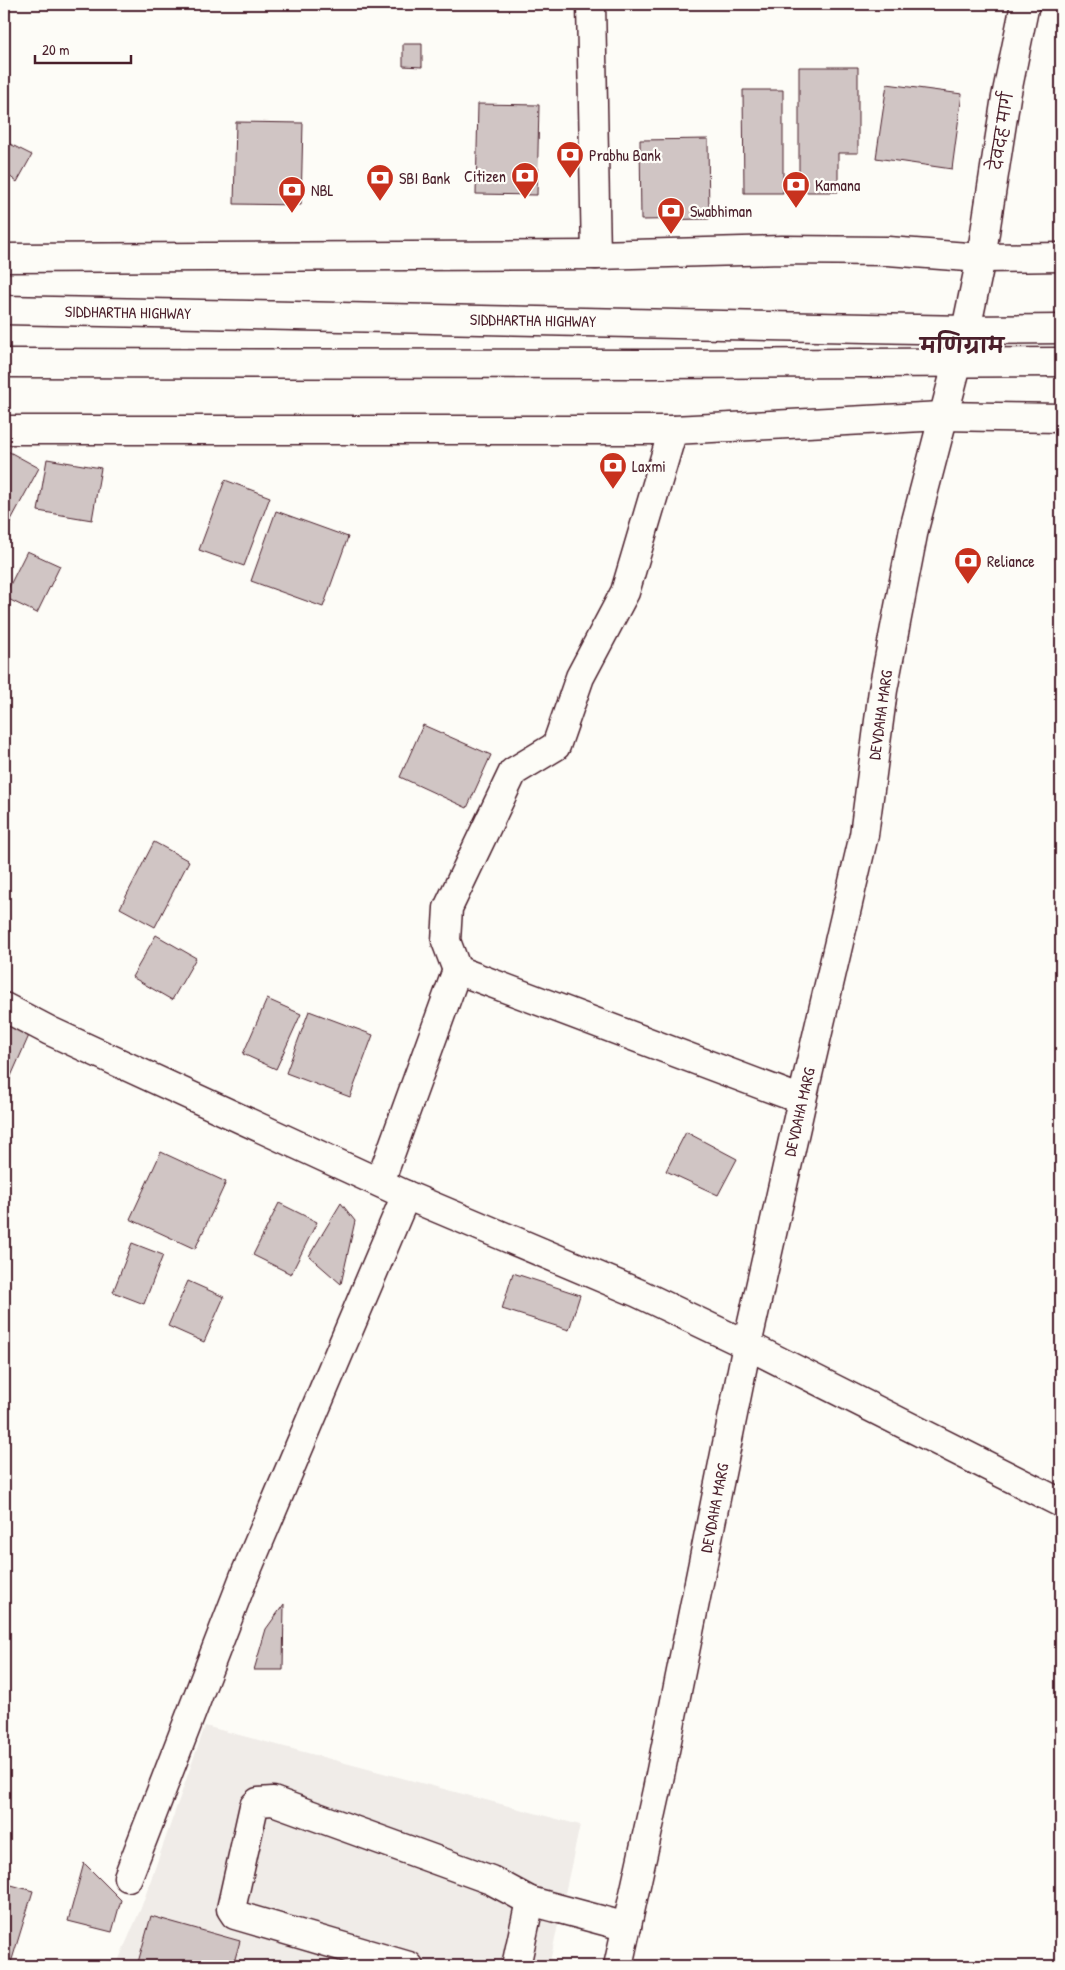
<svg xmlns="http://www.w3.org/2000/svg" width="1065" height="1970" viewBox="0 0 1065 1970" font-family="'Patrick Hand','Playpen Sans Deva',sans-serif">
	<rect width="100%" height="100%" fill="#fdfcf7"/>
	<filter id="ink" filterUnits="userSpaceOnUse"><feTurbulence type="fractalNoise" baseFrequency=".02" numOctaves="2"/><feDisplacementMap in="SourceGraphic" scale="10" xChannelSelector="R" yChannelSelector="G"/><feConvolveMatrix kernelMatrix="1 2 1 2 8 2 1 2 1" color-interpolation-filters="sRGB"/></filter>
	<g filter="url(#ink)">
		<path fill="#f0ece8" d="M205 1726 580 1825 549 1966H116L141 1908Z"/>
		<g fill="#d0c5c4" stroke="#4a1f2b">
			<path d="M403 44H422V67L403 66Z"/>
			<path d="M799 67H858V153H838V192H799Z"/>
			<path d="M887 84 962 94 952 169 876 158Z"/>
			<path d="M743 90H783V193H744Z"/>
			<path d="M478 104 539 105 537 195 476 194Z"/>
			<path d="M236 122 303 123 301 205 234 204Z"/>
			<path d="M708 139 709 219 641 220 640 140Z"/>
			<path d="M4 141 32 155 17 182 4 172Z"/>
			<path d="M4 449 39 468 4 533Z"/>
			<path d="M47 459 101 468 92 520 38 511Z"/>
			<path d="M225 480 270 497 244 566 199 550Z"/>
			<path d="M276 511 348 537 323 607 251 581Z"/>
			<path d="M27 551 60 566 37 613 4 597Z"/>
			<path d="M423 725 491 755 467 808 400 777Z"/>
			<path d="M154 842 189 861 155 927 120 908Z"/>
			<path d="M156 935 196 958 172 1000 132 977Z"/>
			<path d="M267 999 301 1014 276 1069 243 1054Z"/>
			<path d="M309 1011 373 1035 350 1097 286 1073Z"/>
			<path d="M4 1020 31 1031 4 1092Z"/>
			<path d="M686 1132 737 1159 718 1195 666 1171Z"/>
			<path d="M161 1152 226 1182 195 1249 130 1219Z"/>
			<path d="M279 1203 317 1222 291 1274 253 1255Z"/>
			<path d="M341 1203 355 1221 341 1284 309 1256Z"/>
			<path d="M132 1243 163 1255 144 1304 113 1292Z"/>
			<path d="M513 1273 580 1295 569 1330 502 1309Z"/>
			<path d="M188 1281 224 1297 204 1342 168 1326Z"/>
			<path d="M284 1604 283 1670H254L266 1629Z"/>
			<path d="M84 1863 121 1900 112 1932 68 1921Z"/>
			<path d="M4 1883 33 1891 10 1966H4Z"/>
			<path d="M151 1916 240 1941 233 1966H137Z"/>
		</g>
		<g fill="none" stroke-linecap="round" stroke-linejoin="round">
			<defs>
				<g id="minor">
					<path d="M591 4 596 255"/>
					<path d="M4 258 596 255 782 250 888 251 981 258 1061 257"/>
					<path d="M4 430H673L942 416 1061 418"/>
					<path d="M673 430 625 592 580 677 556 746 513 772 448 908 446 941 457 970 802 1100"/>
					<path d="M4 1007 50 1031 406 1195 638 1293 747 1345 1061 1503"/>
					<path d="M380 1182 457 970"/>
					<path d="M128 1877 244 1577 406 1195"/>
					<path d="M409 1966 235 1915 231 1909 254 1806 258 1802 273 1801 491 1880 530 1901 627 1927"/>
					<path d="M516 1966 530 1901"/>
				</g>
				<path id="major" d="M618 1966 657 1790 747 1345 802 1100 864 835 883 690 914 529 966 330 981 258 1006 97 1025 4"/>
				<g id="highway">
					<path d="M4 310 966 330 1061 329"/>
					<path d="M4 363 648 364 1061 362"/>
				</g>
			</defs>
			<use href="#minor" stroke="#4a1f2b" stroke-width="31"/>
			<use href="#major" stroke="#4a1f2b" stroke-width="31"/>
			<use href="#highway" stroke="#4a1f2b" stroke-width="31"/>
			<use href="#minor" stroke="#fdfcf7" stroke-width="28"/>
			<use href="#major" stroke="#fdfcf7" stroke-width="28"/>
			<use href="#highway" stroke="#fdfcf7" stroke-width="28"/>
		</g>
	</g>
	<defs>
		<symbol id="bank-pin" viewBox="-11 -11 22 30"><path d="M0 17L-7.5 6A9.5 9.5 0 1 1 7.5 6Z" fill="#c8321e" stroke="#fdfcf7"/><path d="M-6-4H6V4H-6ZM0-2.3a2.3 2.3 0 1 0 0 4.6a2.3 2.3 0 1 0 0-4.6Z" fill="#fff"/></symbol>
	</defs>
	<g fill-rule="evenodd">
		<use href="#bank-pin" x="554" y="139" width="32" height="43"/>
		<use href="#bank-pin" x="509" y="160" width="32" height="43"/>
		<use href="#bank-pin" x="364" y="162" width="32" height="43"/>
		<use href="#bank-pin" x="780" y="169" width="32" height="43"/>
		<use href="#bank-pin" x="276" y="174" width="32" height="43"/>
		<use href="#bank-pin" x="655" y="195" width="32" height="43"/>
		<use href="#bank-pin" x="597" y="450" width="32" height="43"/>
		<use href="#bank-pin" x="952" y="545" width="32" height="43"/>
	</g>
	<g text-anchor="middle" stroke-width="4.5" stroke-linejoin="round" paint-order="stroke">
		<g font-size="16" fill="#4a1f2b" stroke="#fdfcf7">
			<text transform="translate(1001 131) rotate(-81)" y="6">देवदह मार्ग</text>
			<text transform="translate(128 312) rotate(1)" y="6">SIDDHARTHA HIGHWAY</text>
			<text transform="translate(533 320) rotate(1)" y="6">SIDDHARTHA HIGHWAY</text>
			<text transform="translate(880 715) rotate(-82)" y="6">DEVDAHA MARG</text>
			<text transform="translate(799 1112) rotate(-77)" y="6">DEVDAHA MARG</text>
			<text transform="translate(714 1508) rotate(-79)" y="6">DEVDAHA MARG</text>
		</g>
		<g font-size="16" fill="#4a1f2b" stroke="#fdfcf7" text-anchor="start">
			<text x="589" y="161">Prabhu Bank</text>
			<text x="506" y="182" text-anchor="end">Citizen</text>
			<text x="399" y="184">SBI Bank</text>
			<text x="815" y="191">Kamana</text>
			<text x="311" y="196">NBL</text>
			<text x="690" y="217">Swabhiman</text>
			<text x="632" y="472">Laxmi</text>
			<text x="987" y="567">Reliance</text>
		</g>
		<g font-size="21" font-weight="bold" fill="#4a1f2b" stroke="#fdfcf7">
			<text x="962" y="353">मणिग्राम</text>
		</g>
	</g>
	<rect width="1065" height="1970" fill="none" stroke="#fdfcf7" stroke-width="20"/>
	<rect x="10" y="10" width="1045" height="1950" fill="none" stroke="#4a1f2b" stroke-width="2" filter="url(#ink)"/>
	<path d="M35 55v8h96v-8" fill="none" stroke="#4a1f2b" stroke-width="2.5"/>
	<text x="42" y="55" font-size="15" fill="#4a1f2b" stroke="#fdfcf7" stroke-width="4" paint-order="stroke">20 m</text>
</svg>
